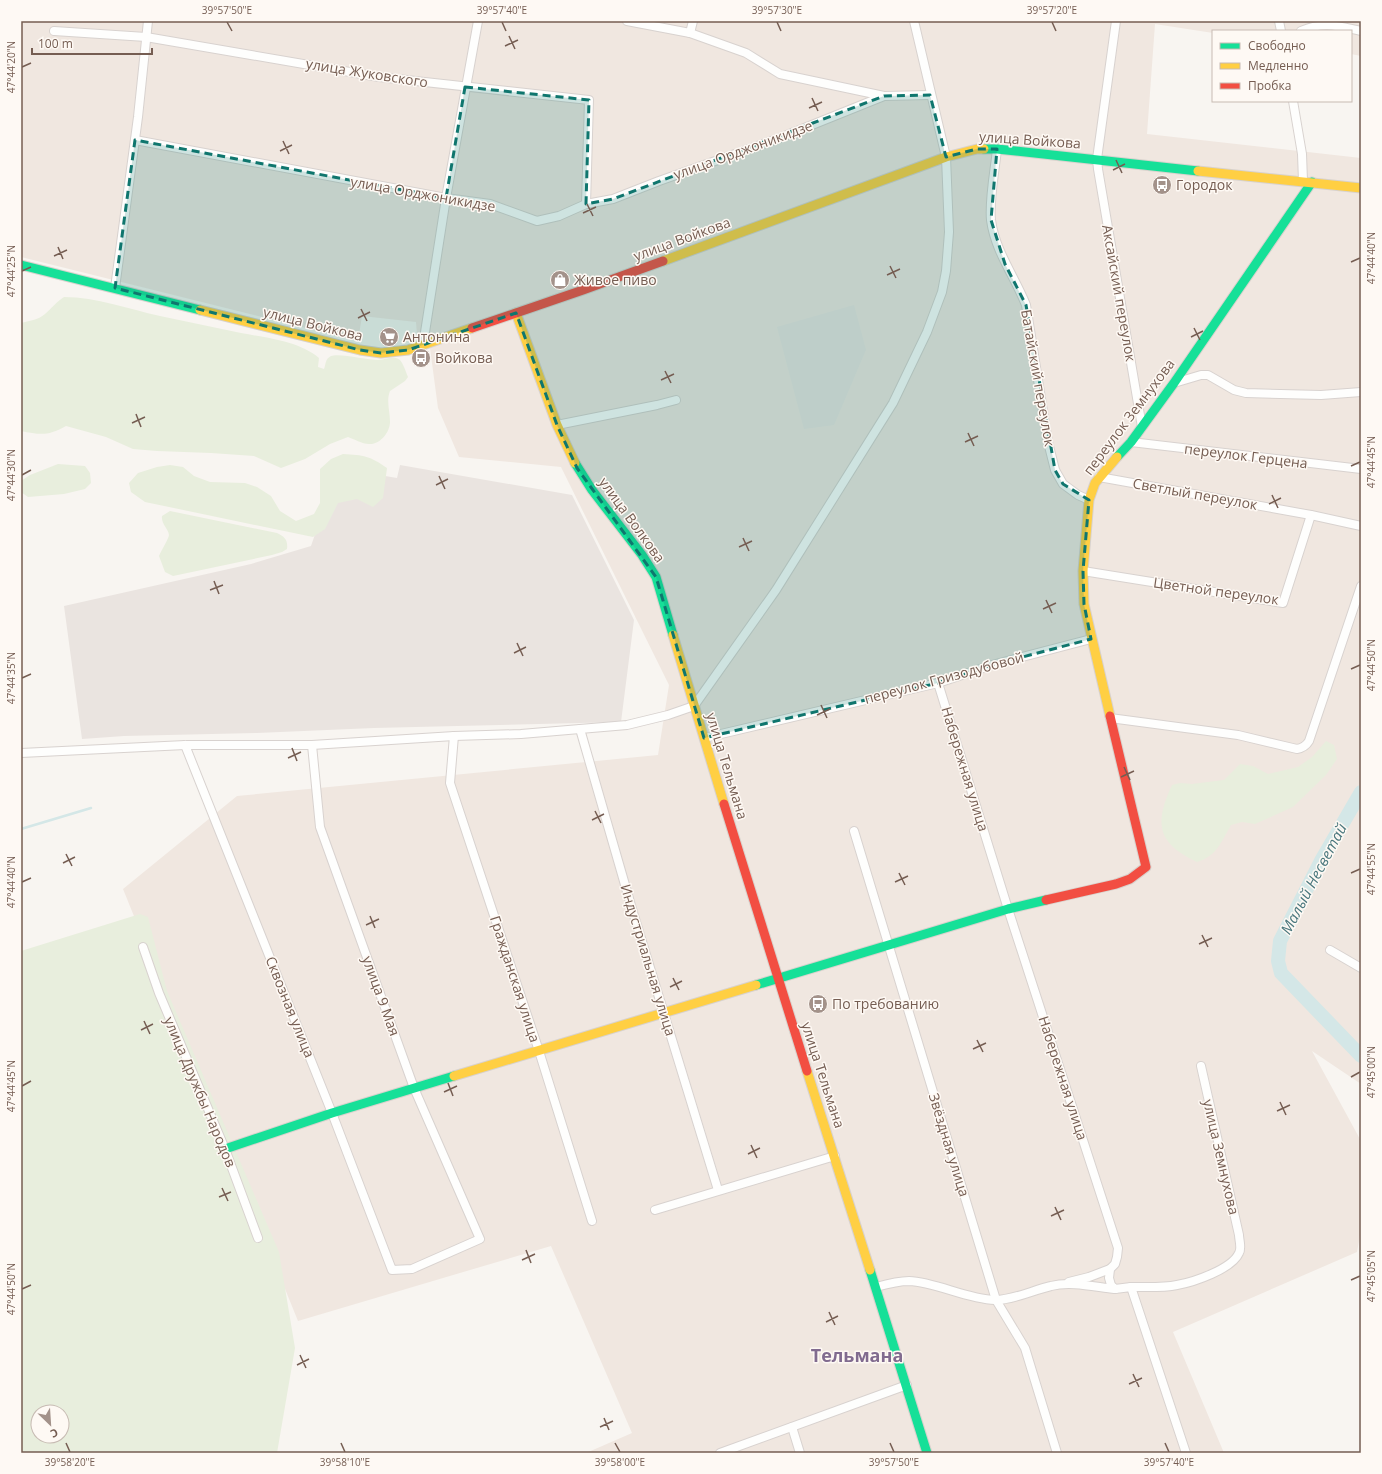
<svg xmlns="http://www.w3.org/2000/svg" width="1382" height="1474" viewBox="0 0 1382 1474" font-family="'Open Sans',sans-serif">
	<rect width="100%" height="100%" fill="#f8f5f1"/>
	<path fill="#f0e7e0" d="M21 21H1361V56L1351 54V31H1213V33L1155 24 1147 134 1361 158V1084L1312 1051 1361 1141V1230L1357 1252 1173 1332 1224 1453H586L632 1433 551 1246 298 1321 123 889 237 796 658 755 669 685 561 467 459 457 438 408 430 348 417 335 416 322 362 316 358 341 21 257Z"/>
	<g fill="#eae4e0">
		<path d="M854 305 866 350 865 352 834 425 804 429 777 327Z"/>
		<path d="M400 465 572 495 634 620 621 722 374 728 257 733 124 736 82 739 64 606 251 564 311 546 338 468 397 478Z"/>
	</g>
	<g fill="#e8eedd" fill-rule="evenodd">
		<path d="M64 297C97 297 128 309 160 316 187 322 214 327 241 333 267 338 299 341 319 358L318 367 324 369C326 364 325 359 331 356 340 353 367 360 378 360 385 360 394 355 400 360 403 363 406 372 408 377L405 381 390 391C386 401 390 411 390 422 390 432 380 445 369 444 362 444 354 439 348 437L330 444 305 459 281 468 254 456 211 453 157 451 133 449 106 437 66 426C48 436 41 435 21 431V323C29 321 38 320 45 314 52 308 56 302 64 297Z"/>
		<path d="M343 454C364 455 370 456 387 468L383 498 373 507 357 499 338 503 325 529 313 537 145 502 131 492 129 483 138 473 157 467 170 465 183 467 194 476 210 482 245 483 257 487 271 496 280 511 296 521 314 514 320 503V469L331 459Z"/>
		<path d="M58 464 85 466 90 473 91 483 85 489 64 494 28 497 21 492V481L30 475Z"/>
		<path d="M170 511 277 533C285 537 288 540 287 549L282 552 272 555 173 576 165 572 159 556C161 551 169 538 169 535 168 528 161 524 162 516Z"/>
		<path d="M1326 741 1334 745 1337 759 1326 775 1293 807 1255 824 1242 822 1231 825C1221 842 1217 856 1197 862 1157 843 1154 824 1172 785L1180 783 1192 784 1224 780 1240 764 1253 766 1268 774 1298 767 1312 757Z"/>
		<path d="M140 914 148 917 167 991 279 1252 295 1348 277 1453H21V951ZM38 1412H62V1436H38Z"/>
	</g>
	<g fill="none" stroke-linecap="round" stroke-linejoin="round">
		<path stroke="#d4e7e7" stroke-width="2.5" d="M21 829 91 808"/>
		<path stroke="#d4e7e7" stroke-width="14" d="M1361 792 1322 859 1280 941 1278 961 1281 973 1361 1056"/>
		<defs>
			<g id="street">
				<path d="M627 21 690 33 746 53 780 74 884 96"/>
				<path d="M1116 21 1097 159 1098 169 1142 427"/>
				<path d="M1279 21 1281 31"/>
				<path d="M54 31 146 37 379 77 589 100 586 204"/>
				<path d="M1301 31C1324 21 1337 26 1361 31"/>
				<path d="M690 33 693 21"/>
				<path d="M1293 101 1302 154 1303 181"/>
				<path d="M135 140 446 198 490 204 537 221 559 216 586 204 613 199 659 181 777 139 884 96 930 95"/>
				<path d="M997 149C995 170 989 199 991 220 995 251 1015 277 1026 305L1048 442 1055 470 1063 484 1078 495 1089 500"/>
				<path d="M115 288 138 117 148 21"/>
				<path d="M423 345 446 198 478 21"/>
				<path d="M1174 383 1201 375H1208L1234 390 1246 393 1321 395 1361 392"/>
				<path d="M557 425 657 405 676 400"/>
				<path d="M1131 442 1361 469"/>
				<path d="M1099 477 1311 515 1361 526"/>
				<path d="M1083 571 1283 603 1311 515"/>
				<path d="M938 683 1008 909 1118 1248 1117 1257 1115 1264 1110 1269 1109 1278 1111 1285 1115 1289 1131 1287 1186 1453"/>
				<path d="M1110 718 1238 735 1297 749C1303 748 1306 746 1309 741L1361 586"/>
				<path d="M580 729 632 909 718 1190"/>
				<path d="M454 736 450 783 539 1051 592 1221"/>
				<path d="M704 738 938 683 992 665 1091 639"/>
				<path d="M185 745 332 1113 392 1270 412 1269 480 1239 414 1088 320 827 312 745"/>
				<path d="M21 753 185 745H312L454 736 521 734 627 725 668 715 694 706 776 590 893 403 927 332 942 292 946 271 949 232 946 157 914 21"/>
				<path d="M854 831 996 1300 1025 1348 1057 1453"/>
				<path d="M143 947 159 993 225 1149 258 1238"/>
				<path d="M1330 950 1361 968"/>
				<path d="M655 1210 835 1156"/>
				<path d="M1069 1282 1089 1277 1110 1269"/>
				<path d="M876 1287C887 1284 898 1281 909 1281 936 1282 966 1299 995 1300 1014 1300 1033 1290 1051 1286 1071 1281 1095 1287 1115 1289"/>
				<path d="M1131 1287C1146 1287 1163 1288 1177 1285 1194 1282 1232 1269 1239 1253 1242 1248 1239 1240 1239 1235L1201 1066"/>
				<path d="M792 1427 800 1453"/>
				<path d="M720 1453 907 1385"/>
			</g>
			<g id="fast">
				<path d="M984 149H997L1198 171"/>
				<path d="M21 265 200 310"/>
				<path d="M1117 457 1131 442 1174 383 1312 182"/>
				<path d="M575 463 592 490 642 555 656 577 673 635"/>
				<path d="M756 985 1008 909 1046 900"/>
				<path d="M225 1149 332 1113 454 1076"/>
				<path d="M870 1270 927 1453"/>
			</g>
			<g id="slow">
				<path d="M1198 171 1361 188"/>
				<path d="M663 261 946 157 977 149H984"/>
				<path d="M200 310 360 350 381 353 408 350 472 328"/>
				<path d="M516 313 557 425 575 463"/>
				<path d="M673 635 724 804"/>
				<path d="M1110 716 1084 604 1083 571 1089 500 1095 483 1117 457"/>
				<path d="M807 1071 870 1270"/>
				<path d="M454 1076 756 985"/>
			</g>
			<g id="jam">
				<path d="M472 328 583 290 663 261"/>
				<path d="M724 804 807 1071"/>
				<path d="M1046 900 1116 884 1130 879 1146 867 1110 716"/>
			</g>
		</defs>
		<use href="#street" stroke="#d8d2cf" stroke-width="10"/>
		<use href="#fast" stroke="#d8d2cd" stroke-width="11"/>
		<use href="#slow" stroke="#d8d2cd" stroke-width="11"/>
		<use href="#jam" stroke="#d8d2cd" stroke-width="11"/>
		<use href="#street" stroke="#fefefd" stroke-width="8"/>
		<use href="#fast" stroke="#16e098" stroke-width="9"/>
		<use href="#slow" stroke="#ffcf43" stroke-width="9"/>
		<use href="#jam" stroke="#f24e42" stroke-width="9"/>
	</g>
	<path fill="#0f766e" fill-opacity="0.2" stroke="#0f766e" stroke-width="3" stroke-dasharray="8 5" stroke-linejoin="round" d="M465 87 589 100 586 204 613 199 884 96 930 95 946 157 977 149H997L991 220 1005 264 1026 305 1055 470 1063 484 1089 500 1083 571 1084 604 1091 639 992 665 938 683 704 738 656 577 577 468 557 425 516 313 408 350 381 353 360 350 115 288 135 140 446 198Z"/>
	<path fill="none" stroke="#755d52" stroke-width="1.5" d="M227 22 232 31M502 22 506 31M777 22 781 31M1052 22 1056 31M509 36 515 49M505 46 518 40M22 67 31 63M812 98 818 111M809 108 822 102M283 141 289 154M280 151 292 145M1116 160 1122 173M1113 170 1125 164M587 204 593 216M583 213 596 207M58 247 63 259M54 256 67 250M1351 262 1360 258M890 266 896 278M22 271 31 267M887 275 900 269M361 309 367 321M358 318 370 312M1194 328 1200 340M1191 337 1203 331M665 371 671 383M661 380 674 374M136 414 141 427M132 423 145 417M968 433 974 446M965 442 978 436M1351 466 1360 462M22 475 31 470M439 476 445 489M436 485 448 479M1272 495 1278 508M1269 504 1281 498M743 538 749 551M739 547 752 541M214 581 219 594M210 590 223 585M1046 600 1052 613M1043 609 1056 603M517 643 523 656M514 653 526 647M1351 669 1360 665M22 678 31 674M821 705 827 718M817 715 830 709M292 748 297 761M288 758 301 752M1124 767 1130 780M1121 777 1134 771M595 811 601 823M592 820 604 814M66 854 72 866M63 863 75 857M899 873 905 885M1351 873 1360 869M22 882 31 878M895 882 908 876M370 916 375 928M366 925 379 919M1202 935 1208 947M1199 944 1212 938M673 978 679 990M670 987 682 981M144 1021 150 1034M141 1030 153 1024M977 1040 983 1052M973 1049 986 1043M1351 1077 1360 1072M448 1083 453 1096M22 1086 31 1081M444 1092 457 1086M1280 1102 1286 1115M1277 1111 1290 1105M751 1145 757 1158M748 1154 760 1148M222 1188 228 1201M219 1197 231 1192M1055 1207 1061 1220M1051 1216 1064 1210M526 1250 531 1263M522 1260 535 1254M1351 1280 1360 1276M22 1289 31 1285M829 1312 835 1325M826 1322 838 1316M300 1355 306 1368M297 1365 309 1359M1133 1374 1139 1387M1129 1384 1142 1378M604 1418 609 1430M600 1427 613 1421M66 1443 70 1452M341 1443 345 1452M615 1443 620 1452M890 1443 894 1452M1165 1443 1169 1452"/>
	<defs>
		<symbol id="bus-disc" viewBox="-11 -11 22 22"><circle r="9.5" fill="#a3928a" stroke="#fef9f4"/><path d="M-5-6H5V4H4V6H2V4H-2V6H-4V4H-5ZM-3.5-4V0h7V-4ZM-3.5 1.2v1.5H-2V1.2ZM2 1.2v1.5H3.5V1.2Z" fill="#fff"/></symbol>
		<symbol id="shop-disc" viewBox="-11 -11 22 22"><circle r="9.5" fill="#a3928a" stroke="#fef9f4"/><path d="M-5-2.5h2.3a2.7 3.5 0 0 1 5.4 0H5L5.5 6h-11ZM-1.5-2.5h3a1.5 2.3 0 0 0-3 0Z" fill="#fff"/></symbol>
		<symbol id="supermarket-disc" viewBox="-11 -11 22 22"><circle r="9.5" fill="#a3928a" stroke="#fef9f4"/><path d="M-6-5.5h2.5l.6 2H6L4.5 2H-2.5L-4.4-4H-6ZM-1.5 3.2a1.3 1.3 0 1 0 .1 0ZM3 3.2a1.3 1.3 0 1 0 .1 0Z" fill="#fff"/></symbol>
	</defs>
	<g fill-rule="evenodd">
		<use href="#bus-disc" x="1151" y="174" width="22" height="22"/>
		<use href="#shop-disc" x="549" y="269" width="22" height="22"/>
		<use href="#supermarket-disc" x="378" y="326" width="22" height="22"/>
		<use href="#bus-disc" x="410" y="347" width="22" height="22"/>
		<use href="#bus-disc" x="807" y="993" width="22" height="22"/>
	</g>
	<g text-anchor="middle" stroke-width="3" stroke-linejoin="round" paint-order="stroke">
		<g font-size="14" fill="#755d52" stroke="#fef9f4">
			<text transform="translate(367 73) rotate(9)" y="5">улица Жуковского</text>
			<text transform="translate(1030 140) rotate(4)" y="5">улица Войкова</text>
			<text transform="translate(743 150) rotate(-20)" y="5">улица Орджоникидзе</text>
			<text transform="translate(423 194) rotate(10)" y="5">улица Орджоникидзе</text>
			<text transform="translate(682 239) rotate(-20)" y="5">улица Войкова</text>
			<text transform="translate(1119 293) rotate(80)" y="5">Аксайский переулок</text>
			<text transform="translate(313 324) rotate(14)" y="5">улица Войкова</text>
			<text transform="translate(1038 378) rotate(80)" y="5">Батайский переулок</text>
			<text transform="translate(1129 417) rotate(-53)" y="5">переулок Земнухова</text>
			<text transform="translate(1246 456) rotate(7)" y="5">переулок Герцена</text>
			<text transform="translate(1195 494) rotate(10)" y="5">Светлый переулок</text>
			<text transform="translate(632 520) rotate(54)" y="5">улица Волкова</text>
			<text transform="translate(1216 591) rotate(8)" y="5">Цветной переулок</text>
			<text transform="translate(944 678) rotate(-15)" y="5">переулок Гризодубовой</text>
			<text transform="translate(727 766) rotate(73)" y="5">улица Тельмана</text>
			<text transform="translate(965 769) rotate(73)" y="5">Набережная улица</text>
			<text transform="translate(648 960) rotate(73)" y="5">Индустриальная улица</text>
			<text transform="translate(515 979) rotate(72)" y="5">Гражданская улица</text>
			<text transform="translate(381 996) rotate(70)" y="5">улица 9 Мая</text>
			<text transform="translate(290 1007) rotate(68)" y="5">Сквозная улица</text>
			<text transform="translate(823 1075) rotate(72)" y="5">улица Тельмана</text>
			<text transform="translate(1063 1078) rotate(72)" y="5">Набережная улица</text>
			<text transform="translate(200 1092) rotate(67)" y="5">улица Дружбы Народов</text>
			<text transform="translate(949 1145) rotate(73)" y="5">Звёздная улица</text>
			<text transform="translate(1221 1157) rotate(77)" y="5">улица Земнухова</text>
		</g>
		<g font-size="14" fill="#755d52" stroke="#fef9f4" text-anchor="start">
			<text x="1176" y="190">Городок</text>
			<text x="574" y="285">Живое пиво</text>
			<text x="403" y="342">Антонина</text>
			<text x="435" y="363">Войкова</text>
			<text x="832" y="1009">По требованию</text>
		</g>
		<g font-size="15" font-style="italic" fill="#4b787e" stroke="#fef9f4">
			<text transform="translate(1314 879) rotate(-62)" y="5">Малый Несветай</text>
		</g>
		<g font-size="18" font-weight="bold" fill="#816b8f" stroke="#fef9f4">
			<text x="857" y="1362">Тельмана</text>
		</g>
	</g>
	<rect width="1382" height="1474" fill="none" stroke="#fef9f4" stroke-width="44"/>
	<rect x="1212" y="30" width="140" height="72" fill="#fef9f4" stroke="#c7bbb3"/>
	<rect x="1220" y="43" width="20" height="6" fill="#16e098" stroke="#c7bbb3"/>
	<text x="1248" y="50" font-size="12" fill="#755d52">Свободно</text>
	<rect x="1220" y="63" width="20" height="6" fill="#ffcf43" stroke="#c7bbb3"/>
	<text x="1248" y="70" font-size="12" fill="#755d52">Медленно</text>
	<rect x="1220" y="83" width="20" height="6" fill="#f24e42" stroke="#c7bbb3"/>
	<text x="1248" y="90" font-size="12" fill="#755d52">Пробка</text>
	<g transform="translate(50 1424) rotate(155)"><circle r="19" fill="#fef9f4" stroke="#c7bbb3"/>
	<path d="M0-3L7 15L0 10L-7 15Z" fill="#a3928a"/>
	<text y="-6" font-size="11" font-weight="bold" text-anchor="middle" fill="#755d52">С</text>
	</g>
	<path d="M32 48v6h120v-6" fill="none" stroke="#755d52" stroke-width="2"/>
	<text x="38" y="48" font-size="12" fill="#755d52" stroke="#fef9f4" stroke-width="3" paint-order="stroke">100 m</text>
	<rect x="22" y="22" width="1338" height="1430" fill="none" stroke="#755d52" stroke-width="1.5"/>
	<g font-size="10" text-anchor="middle" fill="#755d52">
		<text x="227" y="14">39°57'50"E</text>
		<text x="502" y="14">39°57'40"E</text>
		<text x="777" y="14">39°57'30"E</text>
		<text x="1052" y="14">39°57'20"E</text>
		<text transform="translate(11 67) rotate(-90)" y="4">47°44'20"N</text>
		<text transform="translate(1371 258) rotate(-90)" y="4">47°44'40"N</text>
		<text transform="translate(11 271) rotate(-90)" y="4">47°44'25"N</text>
		<text transform="translate(1371 462) rotate(-90)" y="4">47°44'45"N</text>
		<text transform="translate(11 475) rotate(-90)" y="4">47°44'30"N</text>
		<text transform="translate(1371 665) rotate(-90)" y="4">47°44'50"N</text>
		<text transform="translate(11 678) rotate(-90)" y="4">47°44'35"N</text>
		<text transform="translate(1371 869) rotate(-90)" y="4">47°44'55"N</text>
		<text transform="translate(11 882) rotate(-90)" y="4">47°44'40"N</text>
		<text transform="translate(1371 1072) rotate(-90)" y="4">47°45'00"N</text>
		<text transform="translate(11 1086) rotate(-90)" y="4">47°44'45"N</text>
		<text transform="translate(1371 1276) rotate(-90)" y="4">47°45'05"N</text>
		<text transform="translate(11 1289) rotate(-90)" y="4">47°44'50"N</text>
		<text x="70" y="1466">39°58'20"E</text>
		<text x="345" y="1466">39°58'10"E</text>
		<text x="620" y="1466">39°58'00"E</text>
		<text x="894" y="1466">39°57'50"E</text>
		<text x="1169" y="1466">39°57'40"E</text>
	</g>
</svg>
